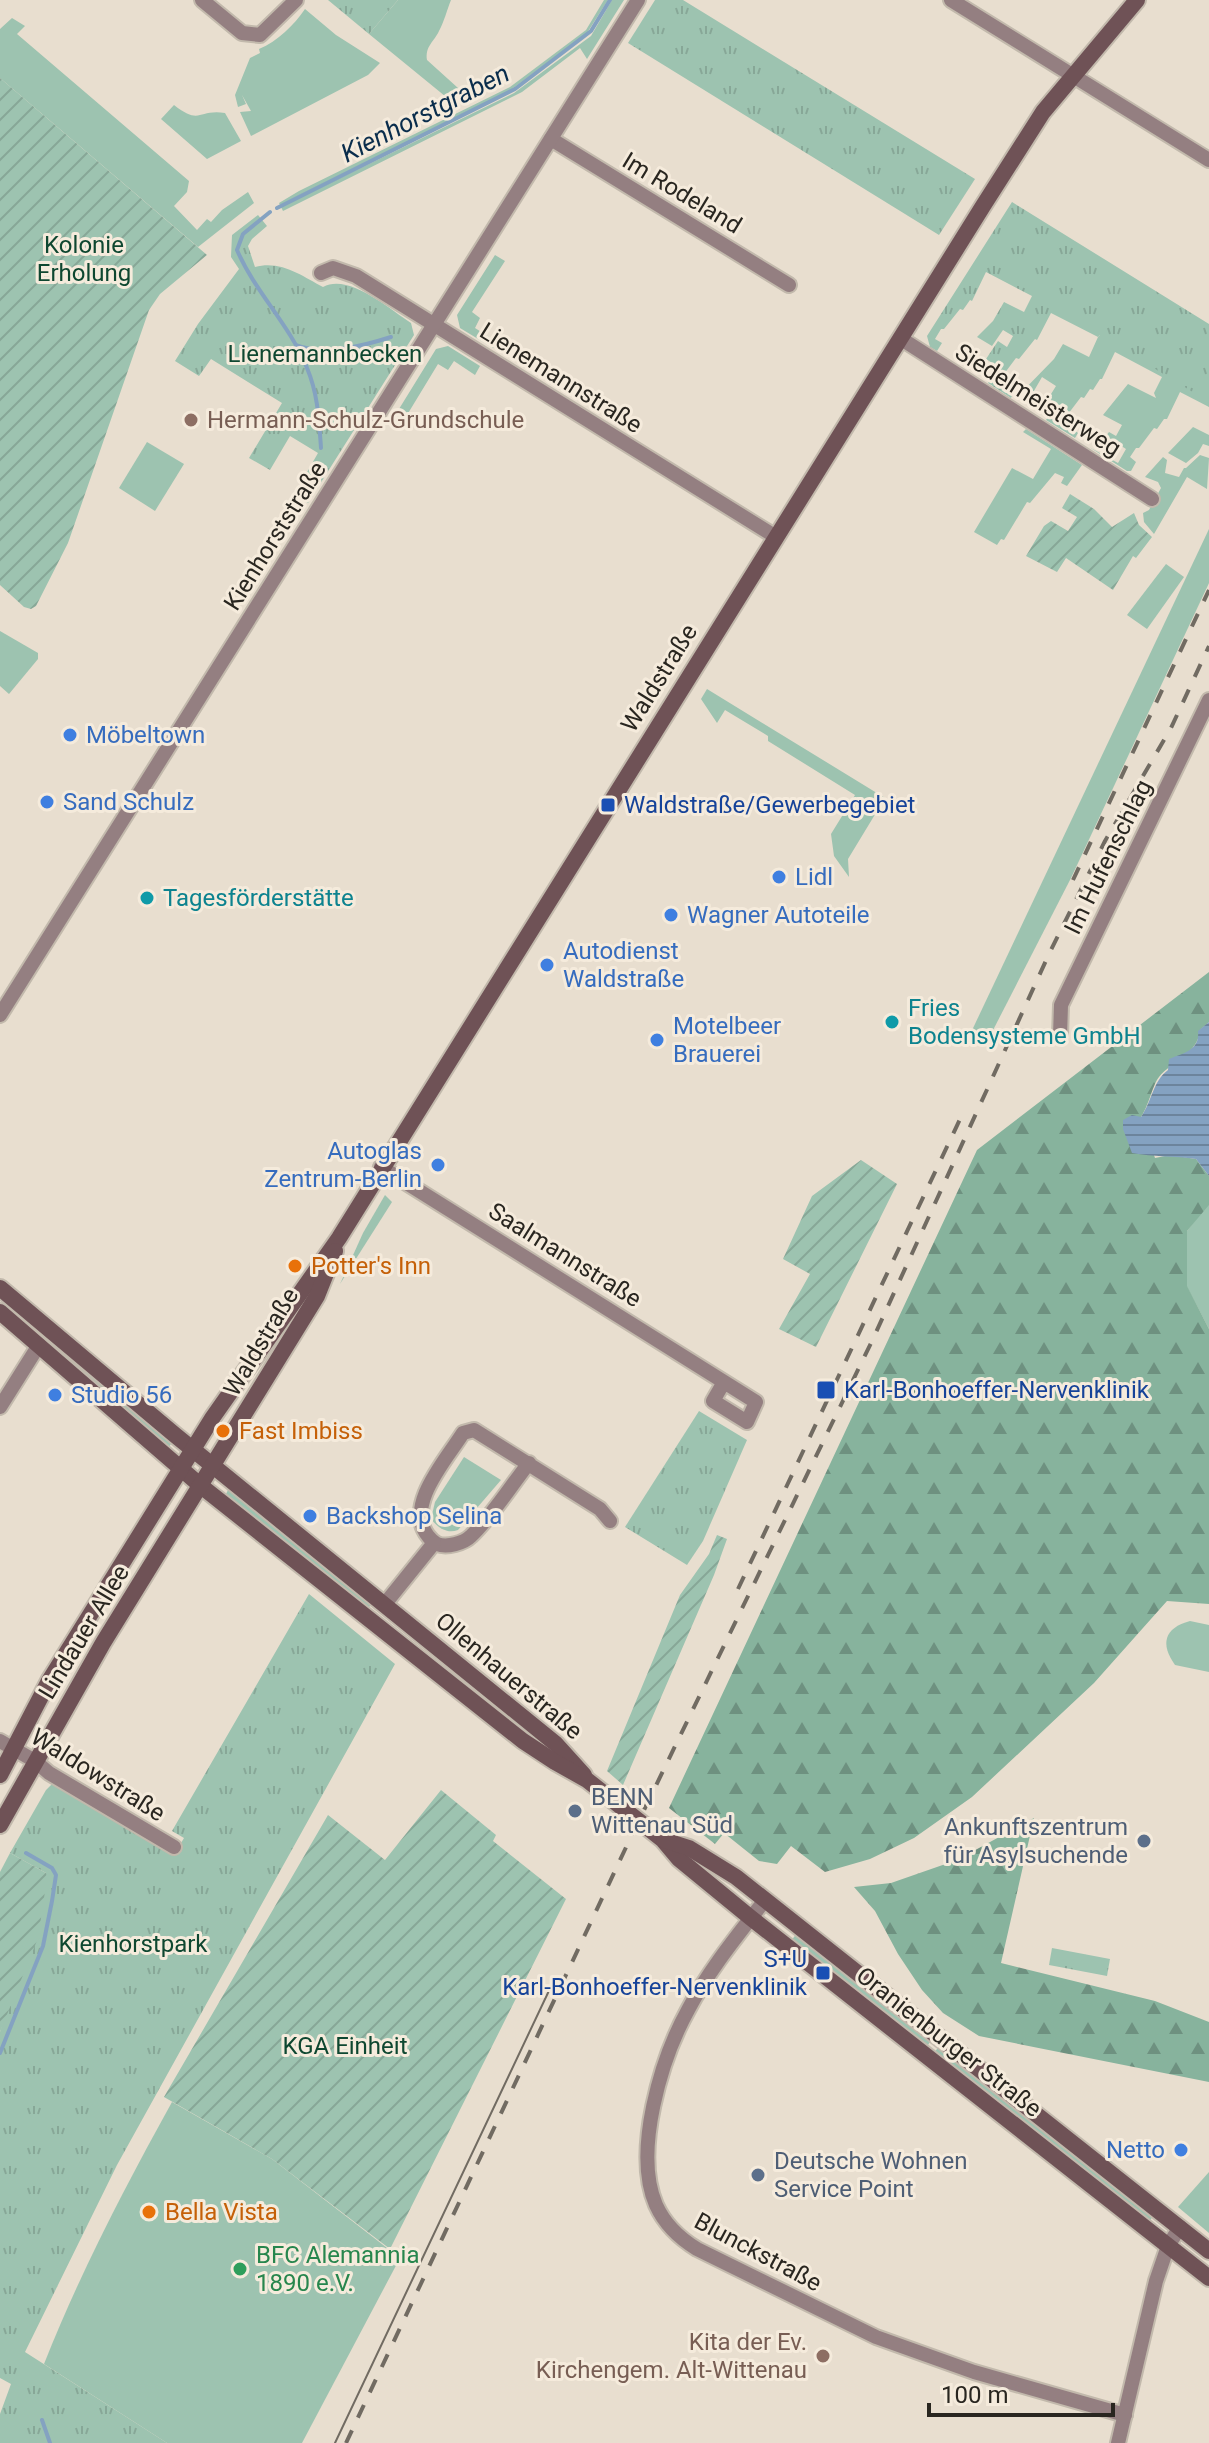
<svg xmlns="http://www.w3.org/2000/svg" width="1209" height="2443" viewBox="0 0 1209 2443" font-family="Roboto,sans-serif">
	<defs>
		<pattern id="forest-firs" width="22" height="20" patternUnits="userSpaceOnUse" patternTransform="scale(2)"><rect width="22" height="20" fill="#87b39d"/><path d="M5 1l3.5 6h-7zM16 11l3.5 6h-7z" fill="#6e9180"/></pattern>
		<pattern id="park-tufts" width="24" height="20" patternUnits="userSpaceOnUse" patternTransform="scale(2)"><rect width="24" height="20" fill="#9dc3b0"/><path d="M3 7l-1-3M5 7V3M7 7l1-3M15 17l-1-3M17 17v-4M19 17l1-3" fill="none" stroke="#87a797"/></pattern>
		<pattern id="garden-furrows" width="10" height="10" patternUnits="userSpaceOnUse" patternTransform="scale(2)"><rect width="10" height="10" fill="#9dc3b0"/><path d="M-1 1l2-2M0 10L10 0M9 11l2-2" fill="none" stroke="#87a797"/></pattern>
		<pattern id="water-rules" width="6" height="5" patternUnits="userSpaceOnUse" patternTransform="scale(2)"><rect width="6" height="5" fill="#84a2c1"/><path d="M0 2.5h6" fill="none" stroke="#6c849c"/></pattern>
	</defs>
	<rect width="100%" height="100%" fill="#e8decf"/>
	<g fill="#9dc3b0">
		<path d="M398 0H451C447 10 444 22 439 31 434 42 425 46 427 60L458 88 451 101 369 34Z"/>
		<path d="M604 0H608L587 33 512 89 280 205 279 203 299 191 510 87 586 30Z"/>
		<path d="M612 0H624L587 59 580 48 522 92 283 211 281 207 514 93 591 36Z"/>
		<path d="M305 9 336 35 380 63 368 75 251 136 240 112 251 111 242 95 246 104 238 107 235 95 250 58 260 53 259 49C278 41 294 25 305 9Z"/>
		<path d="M12 18 25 26 17 34 189 181 187 192 174 206 197 230 207 219 211 222 222 210 248 192 254 203 198 247 0 78V29Z"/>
		<path d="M174 105C201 126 197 109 225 113L241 141 207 159 161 119Z"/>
		<path d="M495 255 505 261 472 312 480 318 475 328 497 342 493 348 460 328 457 315Z"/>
		<path d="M1103 332 1209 401V407L1180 392 1167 419H1164L1157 429 1154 428 1139 448H1136L1130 457 1136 462 1131 471H1127L1089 447 1118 463 1126 449 1106 436 1109 432 1116 436 1122 425 1103 415 1128 384 1156 398 1154 393 1162 377 1115 352 1102 379H1100L1093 390 1090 389 1084 398 1081 397 1065 418 1072 422 1070 427 1078 433 1075 438 1046 420 1057 404 1048 399 1056 386 1042 377 1027 403 1017 397 1054 359 1063 344 1089 357 1098 337Z"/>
		<path d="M448 346 480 366 475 375 454 361 448 370 438 364 407 415 399 409 436 349Z"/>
		<path d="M1193 427 1209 435V446L1203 444 1198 453 1186 463 1168 453Z"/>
		<path d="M1026 429 1082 465 1067 486 1061 483 1064 477 1055 473 1030 503 1027 502 1004 540 1001 539 997 545 974 532 1012 468 1033 479 1051 449 1023 432Z"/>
		<path d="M147 442 184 464 155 511 119 488Z"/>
		<path d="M1200 455 1209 458 1207 489 1187 477 1154 534 1144 522 1143 513 1149 510 1161 488 1158 482 1145 477 1163 457 1167 460 1165 473 1179 477 1184 468H1186Z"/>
		<path d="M1209 529V583L1071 878 989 1038 966 1043Z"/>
		<path d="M1166 564 1184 577 1147 629 1127 615Z"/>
		<path d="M0 631 38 653V659L9 694 0 686Z"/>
		<path d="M707 689 885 798 848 859 849 877 834 856 831 834 855 795 768 741V736L725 710 717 723 701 699Z"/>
		<path d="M385 1195 392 1202 340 1284 363 1233Z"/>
		<path d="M1207 1205H1209V1329L1187 1287V1231Z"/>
		<path d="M53 1340 173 1441 169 1447 49 1346Z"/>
		<path d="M464 1457 501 1480 458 1530C447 1534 438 1528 431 1519L435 1502Z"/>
		<path d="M229 1488 372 1603 368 1609 226 1494Z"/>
		<path d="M1190 1621 1209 1625V1672L1175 1665C1160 1644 1164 1628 1190 1621Z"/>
		<path d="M797 1933 932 2039 926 2048 791 1941Z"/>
		<path d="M940 2045 1154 2215 1148 2223 934 2053Z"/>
		<path d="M172 2102 272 2159 400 2258 302 2443H167L44 2364C80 2273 125 2187 172 2102Z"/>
		<path d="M1209 2172V2233L1178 2207Z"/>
	</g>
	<g fill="url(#forest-firs)">
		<path d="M1209 972V1022L1199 1031C1200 1052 1172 1061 1159 1077 1153 1084 1149 1105 1141 1117L1155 1158 1170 1155 1196 1159 1209 1176V1205L1187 1231V1286L1209 1329V1604L1167 1601 1094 1683 972 1797 914 1838 870 1859 825 1872 791 1846 777 1864 759 1861 724 1833 715 1844 669 1808 977 1150Z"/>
		<path d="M1034 1818 1001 1963 1155 2001 1209 2022V2082L979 2036 943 2013 922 1990 898 1954 875 1911 854 1887 891 1883 957 1860Z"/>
	</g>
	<g fill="url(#park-tufts)">
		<path d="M328 0H398L369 34Z"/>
		<path d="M655 0H683L975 179 939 235 628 43Z"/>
		<path d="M1012 202 1209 324V402L1100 335 1098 337 1051 313 1037 340 1035 339 1019 359 1016 358 1001 378 1007 383 1005 388 1013 393 1011 398 988 383 1000 368 986 359 998 341 1007 347 1013 336 1003 330 992 346 977 337 993 321 1004 302 1024 312 1032 296 986 272 972 301 970 300 963 310 960 309 944 329H941L935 339 942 343 937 351 930 347 927 336Z"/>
		<path d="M258 215 267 226 252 239 248 246 255 267C281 260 302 276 323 287 349 273 389 309 411 323L414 335 308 503 294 495 318 453 290 436 270 470 249 458 282 403 211 359 199 376 175 361 198 324 239 269 231 257 232 235Z"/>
		<path d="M699 1411 747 1440 703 1541 687 1565 625 1527Z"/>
		<path d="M309 1594 395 1664 117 2165 25 2352 167 2443H0V2414L11 2384 0 2378V2032L46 1873 10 1853 46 1790 52 1784 174 1855 184 1838 172 1831Z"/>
		<path d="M1052 1948 1110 1959 1107 1976 1049 1965Z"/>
	</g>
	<g fill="url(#garden-furrows)">
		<path d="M0 78 207 255 160 294 149 310 68 543 36 606 31 609 24 607 0 585Z"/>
		<path d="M1070 494 1094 509 1112 527 1134 513 1139 525 1152 537 1136 558 1133 556 1113 590 1066 558 1057 572 1026 556 1044 526 1051 521 1068 531 1077 517 1062 508Z"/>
		<path d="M861 1160 897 1184 816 1347 779 1329 810 1274 783 1259 812 1196Z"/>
		<path d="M717 1535 727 1539 714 1575 623 1785 607 1771 680 1595 709 1554Z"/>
		<path d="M441 1790 496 1835 493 1841 566 1899 390 2249 272 2159 164 2097 328 1815 385 1860Z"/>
		<path d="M10 1853 46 1873 47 1878 38 1938 0 2032V1872Z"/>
	</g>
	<path fill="url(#water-rules)" d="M1209 1022V1176L1196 1159C1174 1156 1154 1157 1132 1153L1123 1129V1120L1132 1115 1141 1117C1152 1101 1153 1081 1168 1070L1169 1059C1184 1053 1200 1050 1198 1031Z"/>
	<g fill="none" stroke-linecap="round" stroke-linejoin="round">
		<g stroke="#84a2c1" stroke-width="4">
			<path d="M277 208 515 89 591 31 610 0"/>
			<path d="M270 212 243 234 237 250C255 292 290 325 307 368 318 394 319 420 321 448"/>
			<path d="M296 345C325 356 363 346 391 337"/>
			<path d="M0 2053 43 1946 52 1901 56 1875 52 1868 26 1853"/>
			<path d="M42 2420 50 2443"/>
		</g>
		<defs>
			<g id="minor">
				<path d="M202 0 242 33 260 35 296 0"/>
				<path d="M951 0 1209 160"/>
				<path d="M551 139 789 285"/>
				<path d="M321 273 333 268 356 276 776 537"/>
				<path d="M900 338 1152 499"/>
				<path d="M0 1015 638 0"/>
				<path d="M1060 1036 1061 1005 1209 700"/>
				<path d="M381 1167 756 1402 747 1422 713 1401 724 1382"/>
				<path d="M0 1407 39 1345"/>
				<path d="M529 1463C510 1487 493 1515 471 1536 464 1543 447 1548 437 1544 433 1542 431 1540 428 1536 404 1506 446 1460 463 1433L474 1430 600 1509 610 1521"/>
				<path d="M384 1605 434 1543"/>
				<path d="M0 1741 35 1761 49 1773 174 1847"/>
				<path d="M765 1900C737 1936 709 1970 688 2010 661 2059 633 2152 656 2205 665 2225 679 2238 697 2249L876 2337 974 2372 1125 2415"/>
				<path d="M1118 2443 1156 2281 1168 2246 1180 2227"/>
			</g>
			<g id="secondary">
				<path d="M0 1288 175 1435 556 1744 584 1775"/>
				<path d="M0 1312 201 1486 523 1741 555 1762 587 1780 663 1840 679 1859 751 1918 1209 2278"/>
				<path d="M0 1775 49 1681 213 1417 339 1238 983 206 1043 112 1137 0"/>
				<path d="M0 1825 103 1643 317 1296 335 1251"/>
				<path d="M664 1840 689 1848 736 1877 1209 2251"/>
			</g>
		</defs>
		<use href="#minor" stroke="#c2b9ac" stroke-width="18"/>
		<use href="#secondary" stroke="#c2b9ac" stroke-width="20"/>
		<use href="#minor" stroke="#947f81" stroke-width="14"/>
		<use href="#secondary" stroke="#6f5256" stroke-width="16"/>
		<path stroke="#716b62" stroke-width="2" d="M335 2443 555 1978"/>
		<g stroke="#716b62" stroke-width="4" stroke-dasharray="14 14" stroke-linecap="butt">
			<path d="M1073 880 1209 590"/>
			<path d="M738 1589 962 1115"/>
			<path d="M346 2443 629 1841 872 1341 1049 954 1105 841 1171 728 1209 646"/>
		</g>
	</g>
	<g fill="#8d6e63" stroke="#f5ebdc" stroke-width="3">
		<circle cx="191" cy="420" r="8"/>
		<circle cx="823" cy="2356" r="8"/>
	</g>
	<g fill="#3f7fe0" stroke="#f5ebdc" stroke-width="3">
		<circle cx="70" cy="735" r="8"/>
		<circle cx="47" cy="802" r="8"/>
		<circle cx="779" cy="877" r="8"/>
		<circle cx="671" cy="915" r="8"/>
		<circle cx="547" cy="965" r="8"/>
		<circle cx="657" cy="1040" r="8"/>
		<circle cx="438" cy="1165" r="8"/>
		<circle cx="55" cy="1395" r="8"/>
		<circle cx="310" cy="1516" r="8"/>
		<circle cx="1181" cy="2150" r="8"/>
	</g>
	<g fill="#1a4fb4" stroke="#f5ebdc" stroke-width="3">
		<rect x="600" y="797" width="16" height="16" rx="4"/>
		<rect x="816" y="1380" width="20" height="20" rx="4"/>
		<rect x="815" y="1965" width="16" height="16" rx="4"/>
	</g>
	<g fill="#0f9aa8" stroke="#f5ebdc" stroke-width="3">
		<circle cx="147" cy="898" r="8"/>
		<circle cx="892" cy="1022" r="8"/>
	</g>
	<g fill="#e8710a" stroke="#f5ebdc" stroke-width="3">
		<circle cx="295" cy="1266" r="8"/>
		<circle cx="223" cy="1431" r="8"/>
		<circle cx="149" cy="2212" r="8"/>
	</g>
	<g fill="#5c6f8a" stroke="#f5ebdc" stroke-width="3">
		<circle cx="575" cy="1811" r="8"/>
		<circle cx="1144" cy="1841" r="8"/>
		<circle cx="758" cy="2175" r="8"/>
	</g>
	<circle fill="#2e9e5b" stroke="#f5ebdc" stroke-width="3" cx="240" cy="2269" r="8"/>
	<g text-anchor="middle" stroke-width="6" stroke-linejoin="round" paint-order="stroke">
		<g font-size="24" fill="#292620" stroke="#f5ebdc">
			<text transform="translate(682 193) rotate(31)" y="8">Im Rodeland</text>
			<text transform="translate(561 378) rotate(32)" y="8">Lienemannstraße</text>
			<text transform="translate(1038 400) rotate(32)" y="8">Siedelmeisterweg</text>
			<text transform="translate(275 536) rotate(-58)" y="8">Kienhorststraße</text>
			<text transform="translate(659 678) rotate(-58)" y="8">Waldstraße</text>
			<text transform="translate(1108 857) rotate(-64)" y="8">Im Hufenschlag</text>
			<text transform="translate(565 1255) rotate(32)" y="8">Saalmannstraße</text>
			<text transform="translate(261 1342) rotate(-59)" y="8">Waldstraße</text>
			<text transform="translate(84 1632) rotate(-59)" y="8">Lindauer Allee</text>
			<text transform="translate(509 1676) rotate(40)" y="8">Ollenhauerstraße</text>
			<text transform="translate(98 1775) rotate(32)" y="8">Waldowstraße</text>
			<text transform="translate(949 2042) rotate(38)" y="8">Oranienburger Straße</text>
			<text transform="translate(758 2252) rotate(28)" y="8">Blunckstraße</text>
		</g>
		<g font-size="24" fill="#0e4730" stroke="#f5ebdc">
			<text x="84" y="253">Kolonie<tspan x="84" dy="28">Erholung</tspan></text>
			<text x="325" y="362">Lienemannbecken</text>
			<text x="133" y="1952">Kienhorstpark</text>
			<text x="345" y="2054">KGA Einheit</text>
		</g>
		<g font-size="24" fill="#785e54" stroke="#f5ebdc" text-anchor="start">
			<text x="207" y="428">Hermann-Schulz-Grundschule</text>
			<text x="807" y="2350" text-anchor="end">Kita der Ev.<tspan x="807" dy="28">Kirchengem. Alt-Wittenau</tspan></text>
		</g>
		<g font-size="24" fill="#366cbe" stroke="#f5ebdc" text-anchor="start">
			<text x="86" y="743">Möbeltown</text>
			<text x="63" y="810">Sand Schulz</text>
			<text x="795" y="885">Lidl</text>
			<text x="687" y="923">Wagner Autoteile</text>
			<text x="563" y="959">Autodienst<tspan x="563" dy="28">Waldstraße</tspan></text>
			<text x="673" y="1034">Motelbeer<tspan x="673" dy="28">Brauerei</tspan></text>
			<text x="422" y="1159" text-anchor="end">Autoglas<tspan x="422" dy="28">Zentrum-Berlin</tspan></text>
			<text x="71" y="1403">Studio 56</text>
			<text x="326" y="1524">Backshop Selina</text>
			<text x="1165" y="2158" text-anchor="end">Netto</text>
		</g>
		<g font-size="24" fill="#164399" stroke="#f5ebdc" text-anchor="start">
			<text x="624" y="813">Waldstraße/Gewerbegebiet</text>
			<text x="844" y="1398">Karl-Bonhoeffer-Nervenklinik</text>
			<text x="807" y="1967" text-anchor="end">S+U<tspan x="807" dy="28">Karl-Bonhoeffer-Nervenklinik</tspan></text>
		</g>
		<g font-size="24" fill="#0d838f" stroke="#f5ebdc" text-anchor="start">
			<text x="163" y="906">Tagesförderstätte</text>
			<text x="908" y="1016">Fries<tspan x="908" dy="28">Bodensysteme GmbH</tspan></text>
		</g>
		<g font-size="24" fill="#c56008" stroke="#f5ebdc" text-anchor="start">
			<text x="311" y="1274">Potter's Inn</text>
			<text x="239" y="1439">Fast Imbiss</text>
			<text x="165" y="2220">Bella Vista</text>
		</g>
		<g font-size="24" fill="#4e5e75" stroke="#f5ebdc" text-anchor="start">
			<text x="591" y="1805">BENN<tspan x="591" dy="28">Wittenau Süd</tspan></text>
			<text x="1128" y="1835" text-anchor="end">Ankunftszentrum<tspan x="1128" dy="28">für Asylsuchende</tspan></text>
			<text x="774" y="2169">Deutsche Wohnen<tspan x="774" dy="28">Service Point</tspan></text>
		</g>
		<g font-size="24" fill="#27864d" stroke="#f5ebdc" text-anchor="start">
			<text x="256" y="2263">BFC Alemannia<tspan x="256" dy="28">1890 e.V.</tspan></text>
		</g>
		<g font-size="26" font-style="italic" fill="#0a2d4c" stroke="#f5ebdc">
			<text transform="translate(425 113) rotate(-27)" y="9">Kienhorstgraben</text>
		</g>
	</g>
	<path d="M929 2403v12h184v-12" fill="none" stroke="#292620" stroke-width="4"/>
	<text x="941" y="2403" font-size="24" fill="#292620" stroke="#f5ebdc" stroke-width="6" paint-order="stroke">100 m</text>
</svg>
